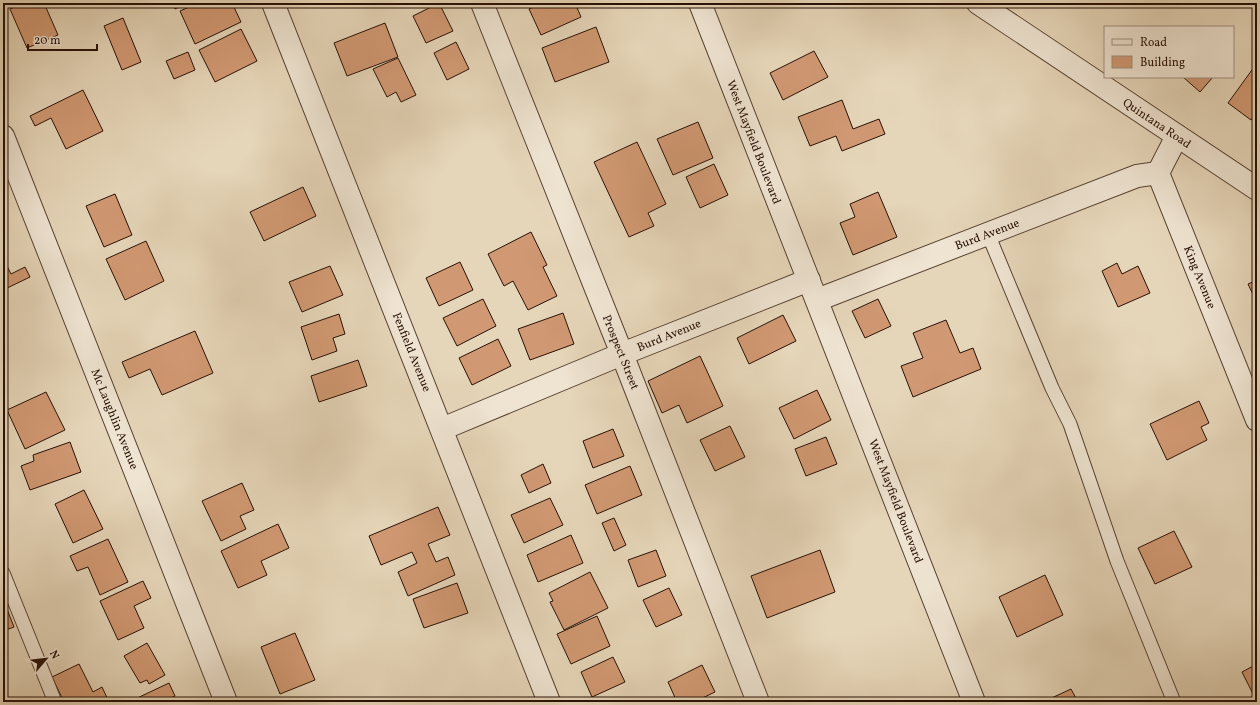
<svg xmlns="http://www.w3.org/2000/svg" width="1260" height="705" viewBox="0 0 1260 705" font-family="Vollkorn,serif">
	<rect width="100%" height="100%" fill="#e6d6b9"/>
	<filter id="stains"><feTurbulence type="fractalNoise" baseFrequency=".005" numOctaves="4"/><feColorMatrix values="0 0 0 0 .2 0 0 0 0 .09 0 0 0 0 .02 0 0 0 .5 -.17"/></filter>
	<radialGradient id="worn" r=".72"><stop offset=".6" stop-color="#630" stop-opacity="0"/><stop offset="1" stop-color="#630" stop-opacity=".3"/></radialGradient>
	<g fill="#d19973" stroke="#271005">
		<path d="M23 3H44L58 35 27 48 10 9Z"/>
		<path d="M172 3H188L175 9Z"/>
		<path d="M198 3H232L241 22 195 44 180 11Z"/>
		<path d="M439 3 453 31 426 43 413 16Z"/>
		<path d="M542 3H575L581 17 541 35 529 9Z"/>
		<path d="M123 18 141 62 122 70 104 26Z"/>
		<path d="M385 23 398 57 347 76 334 43Z"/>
		<path d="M596 27 609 62 555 82 542 48Z"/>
		<path d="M241 29 257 61 215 82 199 50Z"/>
		<path d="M456 42 469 69 447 80 434 53Z"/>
		<path d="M814 51 828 77 783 100 770 73Z"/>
		<path d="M188 52 195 70 174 79 166 61Z"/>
		<path d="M398 58 416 95 401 102 396 92 387 97 373 69Z"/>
		<path d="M1257 63V112L1251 120 1228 103Z"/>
		<path d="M1183 77H1213L1200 92Z"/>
		<path d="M83 90 103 131 66 149 51 118 35 126 30 116Z"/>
		<path d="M842 100 853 129 879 119 885 134 842 151 836 136 810 146 798 117Z"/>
		<path d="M698 122 713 158 673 175 657 139Z"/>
		<path d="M637 142 666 204 648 213 654 226 629 237 594 162Z"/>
		<path d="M714 164 728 195 700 208 686 177Z"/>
		<path d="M303 187 316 216 264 241 250 212Z"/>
		<path d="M878 192 897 237 853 255 840 223 855 217 850 204Z"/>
		<path d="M115 194 132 235 104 247 86 206Z"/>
		<path d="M531 232 547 265 543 267 557 296 528 310 513 281 504 286 488 254Z"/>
		<path d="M146 241 164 281 125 300 106 259Z"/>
		<path d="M3 258 11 274 25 267 30 277 3 290Z"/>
		<path d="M460 262 473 290 439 306 426 278Z"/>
		<path d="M1117 263 1122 274 1138 266 1150 293 1118 307 1102 271Z"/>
		<path d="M330 266 343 295 302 312 289 282Z"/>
		<path d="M1257 280V303L1248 284Z"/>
		<path d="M483 299 496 326 457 346 443 318Z"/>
		<path d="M878 299 891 326 865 338 852 311Z"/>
		<path d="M563 313 574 344 530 360 518 329Z"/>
		<path d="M339 314 345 334 333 338 337 351 312 360 301 327Z"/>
		<path d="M783 315 796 341 749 364 737 338Z"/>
		<path d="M946 320 960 353 973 348 981 369 913 397 901 366 923 358 913 333Z"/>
		<path d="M195 331 213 373 162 395 150 369 129 378 122 362Z"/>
		<path d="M498 339 511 366 472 385 459 358Z"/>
		<path d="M700 356 723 406 687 423 679 405 662 413 648 381Z"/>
		<path d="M358 360 367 386 319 402 311 376Z"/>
		<path d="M817 390 831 420 794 439 779 408Z"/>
		<path d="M46 392 65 430 25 449 7 410Z"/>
		<path d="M1199 401 1209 423 1201 427 1207 440 1167 460 1150 424Z"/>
		<path d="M730 426 745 457 715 471 700 440Z"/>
		<path d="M613 429 624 456 593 468 583 441Z"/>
		<path d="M826 437 837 464 806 476 795 449Z"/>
		<path d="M70 442 81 472 30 490 21 466 34 461 33 455Z"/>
		<path d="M543 464 551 483 529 493 521 475Z"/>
		<path d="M630 466 642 495 597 514 585 485Z"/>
		<path d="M242 483 254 510 240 516 246 529 221 541 202 501Z"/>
		<path d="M84 490 103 529 73 543 55 504Z"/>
		<path d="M550 498 563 525 524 543 511 515Z"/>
		<path d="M438 507 450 535 428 544 436 562 448 557 455 575 408 596 398 572 417 563 412 552 381 565 369 536Z"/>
		<path d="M614 518 626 545 614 551 602 523Z"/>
		<path d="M278 524 289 548 261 561 267 575 238 588 221 551Z"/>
		<path d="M1174 531 1192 567 1155 584 1138 548Z"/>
		<path d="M571 535 583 563 538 582 527 555Z"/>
		<path d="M108 539 128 582 100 595 88 567 77 571 70 556Z"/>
		<path d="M656 550 666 576 638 587 628 560Z"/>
		<path d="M820 550 835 592 767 618 751 576Z"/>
		<path d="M590 572 608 608 564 630 550 602 553 601 549 593Z"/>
		<path d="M1045 575 1063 615 1017 637 999 597Z"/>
		<path d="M143 581 151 598 134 606 144 628 118 640 100 601Z"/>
		<path d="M457 583 468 613 424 628 413 599Z"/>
		<path d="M669 588 682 615 656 627 643 600Z"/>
		<path d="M7 609 14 627 3 631V611Z"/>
		<path d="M597 616 610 646 571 664 557 634Z"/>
		<path d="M295 633 315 680 280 694 261 647Z"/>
		<path d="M147 643 165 675 149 684 147 680 140 683 124 656Z"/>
		<path d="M613 657 625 682 592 697 581 672Z"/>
		<path d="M79 664 93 692 102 687 109 702H64L52 677Z"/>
		<path d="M1257 664V702L1242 672Z"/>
		<path d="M702 665 715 692 694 702H677L668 682Z"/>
		<path d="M169 683 175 696 166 700 167 702H132L131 701Z"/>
		<path d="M1071 689 1078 702H1043Z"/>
	</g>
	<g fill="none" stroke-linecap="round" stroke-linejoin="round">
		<defs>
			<g id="lane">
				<path d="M988 234 1052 388 1070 424 1117 561 1174 702"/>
				<path d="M3 573 55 702"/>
			</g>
			<g id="street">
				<path d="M273 3 549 702"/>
				<path d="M482 3 622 354 758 702"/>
				<path d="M700 3 974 702"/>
				<path d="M978 3 1257 189"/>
				<path d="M3 136 226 702"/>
				<path d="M1177 136 1158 173 1257 420"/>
				<path d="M817 300 1137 176 1158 173"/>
				<path d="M442 429 622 354 809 280"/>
			</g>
		</defs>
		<use href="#lane" stroke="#574232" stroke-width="15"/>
		<use href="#street" stroke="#574232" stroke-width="24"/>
		<use href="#lane" stroke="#efe4d2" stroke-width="13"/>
		<use href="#street" stroke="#efe4d2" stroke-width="22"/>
	</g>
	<g text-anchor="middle" stroke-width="3" stroke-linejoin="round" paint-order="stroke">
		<g font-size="12" fill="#271005" stroke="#efe4d2">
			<text transform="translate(1157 123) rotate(34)" y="4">Quintana Road</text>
			<text transform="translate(754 142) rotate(69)" y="4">West Mayfield Boulevard</text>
			<text transform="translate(987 234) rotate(-21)" y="4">Burd Avenue</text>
			<text transform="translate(1200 277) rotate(68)" y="4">King Avenue</text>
			<text transform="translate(669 335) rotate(-22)" y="4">Burd Avenue</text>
			<text transform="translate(412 352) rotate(68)" y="4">Fenfield Avenue</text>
			<text transform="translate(621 352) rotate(68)" y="4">Prospect Street</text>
			<text transform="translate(115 419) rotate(68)" y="4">Mc Laughlin Avenue</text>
			<text transform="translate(896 501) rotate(69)" y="4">West Mayfield Boulevard</text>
		</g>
	</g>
	<rect width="1260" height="705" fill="none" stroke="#e6d6b9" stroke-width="16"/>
	<rect x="4" y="4" width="1252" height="697" fill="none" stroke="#271005" stroke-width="2"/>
	<rect x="8" y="8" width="1244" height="689" fill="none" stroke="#271005"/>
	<rect x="1104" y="26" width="130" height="52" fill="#efe4d2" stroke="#9f8f80"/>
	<rect x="1112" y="39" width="20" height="6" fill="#efe4d2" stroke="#9f8f80"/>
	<text x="1140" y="46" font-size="12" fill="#271005">Road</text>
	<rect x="1112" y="56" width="20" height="12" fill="#d19973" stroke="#9f8f80"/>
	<text x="1140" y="66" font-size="12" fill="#271005">Building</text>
	<g transform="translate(46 659) rotate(62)" stroke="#efe4d2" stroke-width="3" paint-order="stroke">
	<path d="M0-3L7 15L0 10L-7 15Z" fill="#271005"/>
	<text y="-6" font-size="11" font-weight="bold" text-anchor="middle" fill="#271005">N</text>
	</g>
	<path d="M28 44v6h69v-6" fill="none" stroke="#271005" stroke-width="2"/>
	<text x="34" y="44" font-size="12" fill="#271005" stroke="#efe4d2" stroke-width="3" paint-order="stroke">20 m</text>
	<rect width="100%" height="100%" filter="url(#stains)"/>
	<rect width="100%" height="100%" fill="url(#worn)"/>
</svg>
